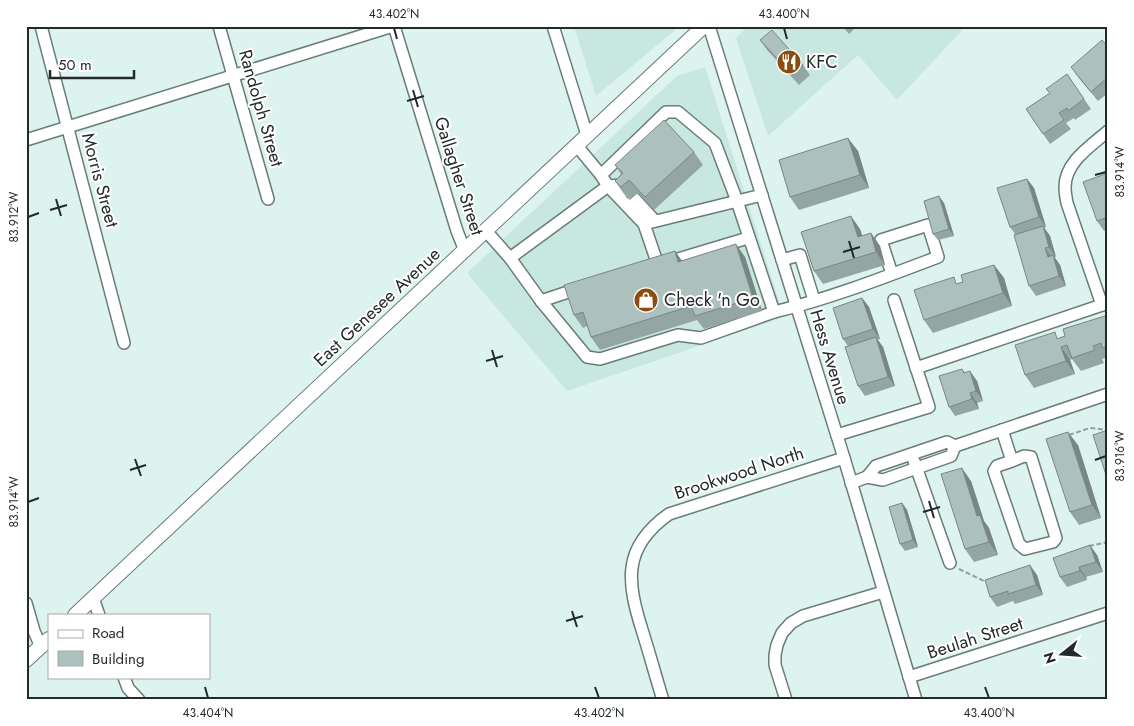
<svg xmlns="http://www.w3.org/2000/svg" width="1134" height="726" viewBox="0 0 1134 726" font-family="Jost,sans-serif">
	<rect width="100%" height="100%" fill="#ddf3ef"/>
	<g fill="#c9e7e1">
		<path d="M574 26H680L596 96Z"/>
		<path d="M748 26H966L897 100 858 55 768 136 736 38Z"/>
		<path d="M705 67 784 317 567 391 467 273 677 76Z"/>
	</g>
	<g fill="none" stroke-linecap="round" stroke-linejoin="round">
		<defs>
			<g id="minor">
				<path d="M41 26 124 343"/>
				<path d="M219 26 268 199"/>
				<path d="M394 26 457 231 465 251"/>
				<path d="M553 26 587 135"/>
				<path d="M709 26 844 458 916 700"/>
				<path d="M26 140 393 26"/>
				<path d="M577 146 601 175 608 186 644 224 658 265 748 238"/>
				<path d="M601 175 666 112H678L715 143 737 201 774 312C829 299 885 277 938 257L928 225 881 240 892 274"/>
				<path d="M633 197 655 221"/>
				<path d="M644 224 762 195"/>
				<path d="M486 231 510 258 608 186 621 185 627 191"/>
				<path d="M510 258 541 301 587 357 600 359 678 335 701 338 774 312"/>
				<path d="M782 260 800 255 814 300"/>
				<path d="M541 301 580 288"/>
				<path d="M1102 305 1067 203C1066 198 1065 192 1065 187 1065 162 1091 146 1108 131"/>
				<path d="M916 368 1108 303"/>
				<path d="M1002 430 1012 461 997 466 994 471 1019 544 1025 549 1053 542 1056 538 1031 457 1024 456 1012 461"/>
				<path d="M837 435 929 407 894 300"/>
				<path d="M914 461 950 563"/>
				<path d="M867 477 876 466 947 442 955 446 1108 394"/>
				<path d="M851 483 867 477 883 480 951 456 955 446"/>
				<path d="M93 598 99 615"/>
				<path d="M26 603 34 631 41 647"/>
				<path d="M124 677 128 688 139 700"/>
				<path d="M909 677 1108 613"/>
				<path d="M663 700C656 678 650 655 643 633 627 583 621 548 669 514L844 458"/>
				<path d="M786 700 775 665V655L777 645 782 633 791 623 803 616 883 592"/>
			</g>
			<g id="major">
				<path d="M75 615 704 26"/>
				<path d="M26 660 49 639"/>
			</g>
		</defs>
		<use href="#minor" stroke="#697c79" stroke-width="14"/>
		<use href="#major" stroke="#697c79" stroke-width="16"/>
		<g stroke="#91a19e" stroke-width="2" stroke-dasharray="5 2.5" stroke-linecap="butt">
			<path d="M1069 435 1090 428 1108 430"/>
			<path d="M1089 546 1108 542"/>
			<path d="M959 569 986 582"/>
		</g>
		<use href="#minor" stroke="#fff" stroke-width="11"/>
		<use href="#major" stroke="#fff" stroke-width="14"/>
	</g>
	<g fill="#94a6a3">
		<path d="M842 26H857L849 34Z"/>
		<path d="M760 40 803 65 810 75 799 85 767 50Z"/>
		<path d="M1108 47V93L1098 101 1078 77 1071 67Z"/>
		<path d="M1067 74 1091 109 1075 120 1074 118 1066 123 1071 129 1050 144 1026 109 1050 93Z"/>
		<path d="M858 151 869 188 799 210 790 197Z"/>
		<path d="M694 152 703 165 654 210 638 193 630 200 624 194 615 181 621 174 615 165Z"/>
		<path d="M1108 173V229L1104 231 1097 221Z"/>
		<path d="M1027 179 1034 188 1046 227 1044 228 1050 236 1056 257H1054L1060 265 1066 286 1036 296 1029 286 1015 234 1010 227Z"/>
		<path d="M944 203 954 236 938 240 933 234Z"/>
		<path d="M860 229 862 236 871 233 880 246 885 265 823 284 814 271Z"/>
		<path d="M675 251 682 261 745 257 762 311 704 329 697 320 600 350 591 337 587 326 583 328 574 315Z"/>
		<path d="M994 265 1004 278 1012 306 933 333 924 320 959 283 963 282Z"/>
		<path d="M862 298 869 307 880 339 877 340 883 347 895 386 865 396 858 386 848 346 843 339Z"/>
		<path d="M1108 315V357L1102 359 1104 363 1081 371 1072 359 1070 360 1075 374 1034 388 1025 375 1059 338 1065 336Z"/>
		<path d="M962 369 965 373 977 381 983 401 977 403 979 409 955 416 949 407Z"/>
		<path d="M1078 445 1101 518 1079 525 1070 512Z"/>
		<path d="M971 481 984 521 989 528 998 555 974 562 965 549Z"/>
		<path d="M902 503 907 510 918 547 905 551 900 544Z"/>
		<path d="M1097 555 1103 572 1086 577 1087 580 1067 587 1060 577Z"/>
		<path d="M1037 575 1043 595 1015 604 1013 601 997 607 990 597Z"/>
	</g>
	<g fill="#788784">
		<path d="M848 138 858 151 869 188 860 175Z"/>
		<path d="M1027 179 1034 188 1046 227 1039 217Z"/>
		<path d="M939 196 944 203 954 236 949 229Z"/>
		<path d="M851 216 860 229 867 250 858 237Z"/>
		<path d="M1043 226 1050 236 1056 257 1049 247Z"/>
		<path d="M871 233 880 246 885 265 876 252Z"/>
		<path d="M736 244 745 257 762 311 753 298Z"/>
		<path d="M1045 248 1052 258 1048 257Z"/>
		<path d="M675 251 684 264 678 262Z"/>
		<path d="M1053 255 1060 265 1066 286 1059 276Z"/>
		<path d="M994 265 1004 278 1012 306 1003 293Z"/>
		<path d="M862 298 869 307 880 339 873 329Z"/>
		<path d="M876 337 883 347 895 386 888 377Z"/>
		<path d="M1061 347 1070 360 1075 374 1066 361Z"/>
		<path d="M970 371 977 381 983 401 976 391Z"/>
		<path d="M970 393 977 403 979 409 972 399Z"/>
		<path d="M1068 432 1078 445 1101 518 1092 505Z"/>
		<path d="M962 468 971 481 984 521 989 528 998 555 989 542 977 516Z"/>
		<path d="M902 503 907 510 918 547 913 540Z"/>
		<path d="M1090 545 1097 555 1103 572 1096 562Z"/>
		<path d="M1030 565 1037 575 1043 595 1036 585Z"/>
		<path d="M1079 567 1086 577 1087 580 1080 571Z"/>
	</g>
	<g fill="#acc1bd" stroke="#788784">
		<path d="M772 30 803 65 792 75 760 40Z"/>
		<path d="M1102 40 1108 47V77L1091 92 1071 67Z"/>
		<path d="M1067 74 1084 99 1068 111 1067 108 1059 113 1064 120 1043 134 1026 109 1050 93 1046 89Z"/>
		<path d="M664 120 694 152 645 197 629 180 621 187 615 181 623 173 615 165Z"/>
		<path d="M848 138 860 175 790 197 779 160Z"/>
		<path d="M1108 173V217L1097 221 1083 182Z"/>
		<path d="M1027 179 1039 217 1010 227 997 188Z"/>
		<path d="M939 196 949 229 933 234 924 201Z"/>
		<path d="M851 216 858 237 871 233 876 252 814 271 801 232Z"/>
		<path d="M1043 226 1049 247 1045 248 1048 257 1053 255 1059 276 1029 286 1014 235Z"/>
		<path d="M736 244 753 298 695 316 691 306 591 337 583 312 574 315 564 285 675 251 678 262Z"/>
		<path d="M994 265 1003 293 924 320 914 290 954 277 956 284 963 282 961 275Z"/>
		<path d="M862 298 873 329 843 339 833 308Z"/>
		<path d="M1108 315V346L1102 348 1101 343 1093 346 1095 350 1072 358 1067 345 1061 347 1066 361 1025 375 1015 345 1055 332 1057 339 1065 336 1063 329Z"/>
		<path d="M876 337 888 377 858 386 845 347Z"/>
		<path d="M962 369 964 373 970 371 976 391 970 393 972 399 949 407 939 376Z"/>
		<path d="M1108 430V481L1093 435Z"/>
		<path d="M1068 432 1092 505 1070 512 1046 439Z"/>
		<path d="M962 468 977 516 980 515 989 542 965 549 941 474Z"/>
		<path d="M902 503 913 540 900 544 889 507Z"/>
		<path d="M1090 545 1096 562 1079 567 1080 571 1060 577 1053 558Z"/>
		<path d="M1030 565 1036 585 1008 594V591L990 597 985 580Z"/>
	</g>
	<path fill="none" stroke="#232b29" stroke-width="2" d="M394 28 397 39M784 28 787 39M413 90 418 107M407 101 424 96M1095 175 1106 172M56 199 61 216M50 210 67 205M28 217 39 213M849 241 854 258M843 252 860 247M492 350 497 367M486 361 503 356M135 459 141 476M1095 460 1106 456M130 470 146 465M929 501 934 518M28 502 39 498M923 512 940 507M572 611 577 627M566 621 583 616M205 687 208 698M595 687 599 698M985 687 989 698"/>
	<defs>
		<symbol id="restaurant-disc" viewBox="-11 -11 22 22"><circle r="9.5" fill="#8b4d0f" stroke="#fff"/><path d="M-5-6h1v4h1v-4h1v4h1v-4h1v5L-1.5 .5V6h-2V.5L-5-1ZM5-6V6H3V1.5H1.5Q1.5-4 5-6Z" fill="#fff"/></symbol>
		<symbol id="shop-disc" viewBox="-11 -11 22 22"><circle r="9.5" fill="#8b4d0f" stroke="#fff"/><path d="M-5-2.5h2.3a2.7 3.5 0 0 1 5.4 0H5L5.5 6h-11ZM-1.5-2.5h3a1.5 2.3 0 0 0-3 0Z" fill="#fff"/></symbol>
	</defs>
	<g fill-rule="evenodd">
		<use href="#restaurant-disc" x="775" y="48" width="28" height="28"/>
		<use href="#shop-disc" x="632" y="286" width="28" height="28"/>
	</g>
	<g text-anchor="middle" stroke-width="4" stroke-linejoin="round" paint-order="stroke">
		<g font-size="18" fill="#232b29" stroke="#fff" text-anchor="start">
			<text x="806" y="68">KFC</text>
			<text x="664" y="306">Check 'n Go</text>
		</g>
		<g font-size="18" fill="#232b29" stroke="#fff">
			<text transform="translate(261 108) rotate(74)" y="6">Randolph Street</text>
			<text transform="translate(459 176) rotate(72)" y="6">Gallagher Street</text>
			<text transform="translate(100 180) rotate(75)" y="6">Morris Street</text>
			<text transform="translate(377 307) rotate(-43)" y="6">East Genesee Avenue</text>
			<text transform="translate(830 357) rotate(73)" y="6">Hess Avenue</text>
			<text transform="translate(739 473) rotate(-18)" y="6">Brookwood North</text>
			<text transform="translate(975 638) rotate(-18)" y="6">Beulah Street</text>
		</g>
	</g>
	<rect width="1134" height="726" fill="none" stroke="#ffffff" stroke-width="55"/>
	<rect x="48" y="614" width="162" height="65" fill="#ffffff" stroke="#a7aaa9"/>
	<rect x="58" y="630" width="25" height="8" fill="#ffffff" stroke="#a7aaa9"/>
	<text x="92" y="638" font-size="15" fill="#232b29">Road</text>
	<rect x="58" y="651" width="25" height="15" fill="#acc1bd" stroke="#a7aaa9"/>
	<text x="92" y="664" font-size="15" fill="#232b29">Building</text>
	<g transform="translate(1062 654) rotate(253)" stroke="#ffffff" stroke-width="4" paint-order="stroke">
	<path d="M0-4L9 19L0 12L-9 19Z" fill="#232b29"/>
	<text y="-8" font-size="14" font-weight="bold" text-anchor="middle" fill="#232b29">N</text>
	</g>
	<path d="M50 70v8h84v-8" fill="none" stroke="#232b29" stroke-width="2.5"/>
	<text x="58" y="70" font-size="15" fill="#232b29" stroke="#ffffff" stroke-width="4" paint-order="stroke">50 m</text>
	<rect x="28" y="28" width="1078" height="670" fill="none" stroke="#232b29" stroke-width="2"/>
	<g font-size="12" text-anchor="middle" fill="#232b29">
		<text x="394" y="18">43.402°N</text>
		<text x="784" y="18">43.400°N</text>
		<text transform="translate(1120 172) rotate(-90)" y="4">83.914°W</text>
		<text transform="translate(14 217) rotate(-90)" y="4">83.912°W</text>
		<text transform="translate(1120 456) rotate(-90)" y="4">83.916°W</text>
		<text transform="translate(14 502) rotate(-90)" y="4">83.914°W</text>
		<text x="208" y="717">43.404°N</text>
		<text x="599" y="717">43.402°N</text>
		<text x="989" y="717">43.400°N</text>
	</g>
</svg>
